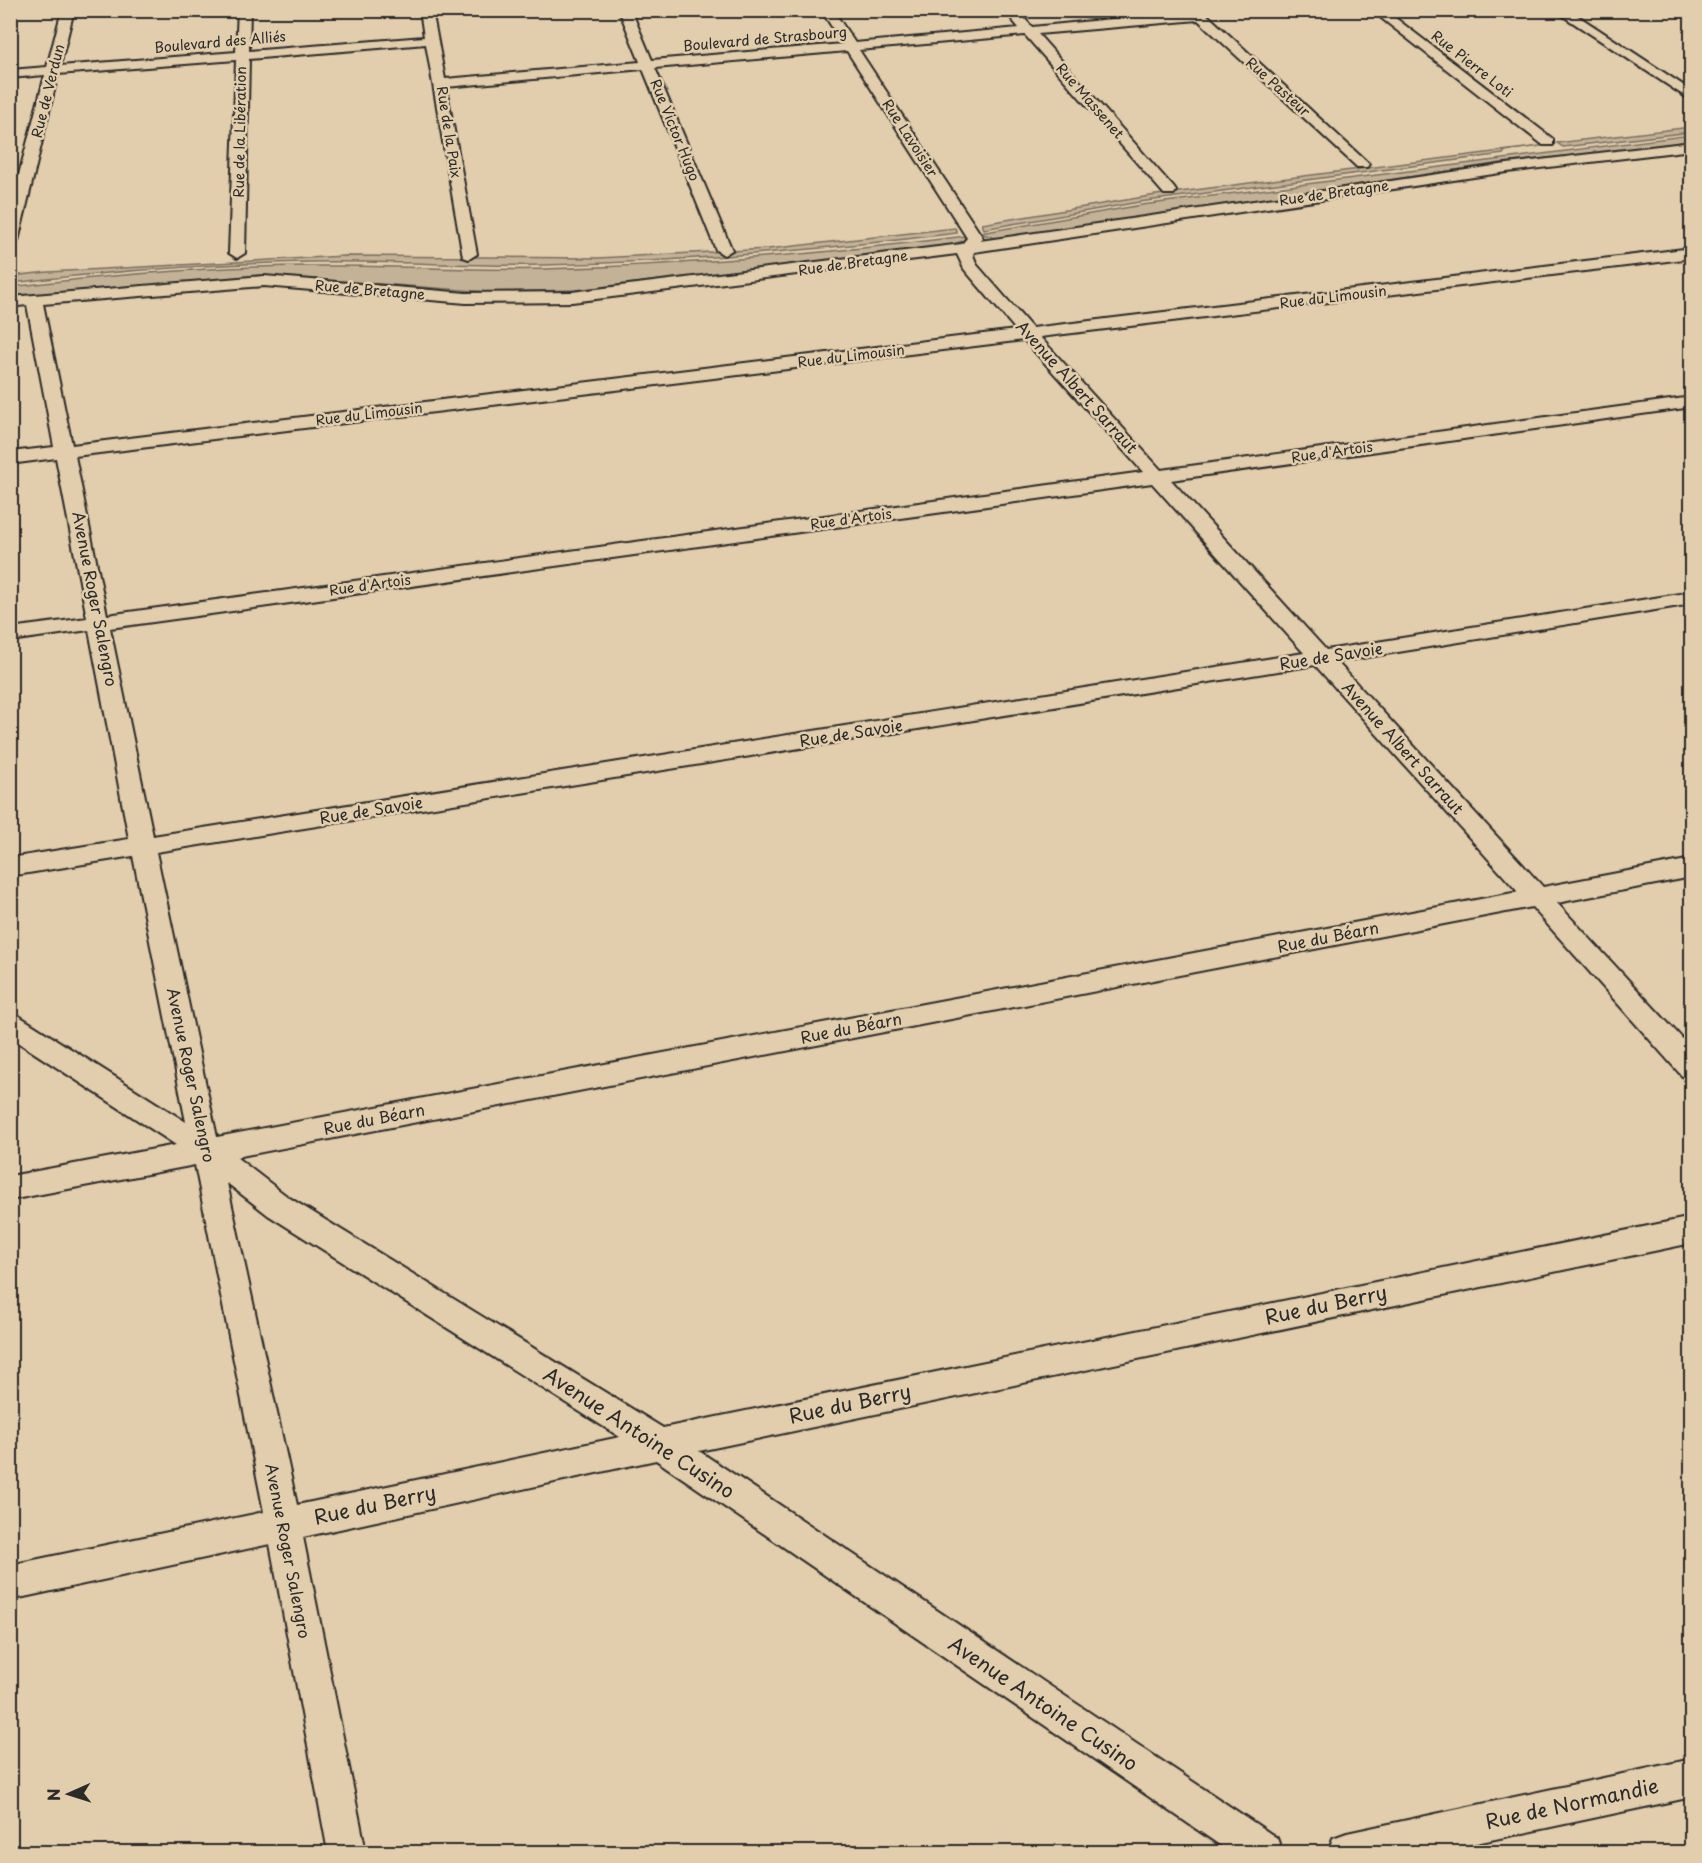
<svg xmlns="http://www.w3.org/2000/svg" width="1702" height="1863" viewBox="0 0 1702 1863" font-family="'Playpen Sans',sans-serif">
	<rect width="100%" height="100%" fill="#e2cdac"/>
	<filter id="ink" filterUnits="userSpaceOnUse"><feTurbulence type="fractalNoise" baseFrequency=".0167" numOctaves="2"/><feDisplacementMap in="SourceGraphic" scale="12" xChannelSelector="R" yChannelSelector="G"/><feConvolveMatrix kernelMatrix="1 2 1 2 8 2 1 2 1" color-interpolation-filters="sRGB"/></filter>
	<g filter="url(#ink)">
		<g fill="#c4b297" stroke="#786e61" stroke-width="1.5">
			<path d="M1691 127V132L1563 147 1557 143Z"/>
			<path d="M1691 135V143L1501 163 997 239 980 233 1142 205Z"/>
			<path d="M1548 145 1505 151 1503 154 1139 202 984 229 982 224 1156 195Z"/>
			<path d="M955 228 957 233C820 250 681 262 543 265 466 267 388 260 310 262 210 264 110 271 11 283V276L48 272 345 256 598 258 768 249Z"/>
			<path d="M966 236 963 241 947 246 576 290 489 292 260 275 14 298 11 294V287C118 274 229 265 337 266 406 266 475 271 544 269 685 265 826 254 966 236Z"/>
		</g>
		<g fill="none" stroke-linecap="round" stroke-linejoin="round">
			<defs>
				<g id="minor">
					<path d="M62 10H74L60 66 236 52 238 10H250L249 51 424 37 420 10H432L445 79 640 62 619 10H631L652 60 843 44 821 10H833L855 43 1019 28 1004 10H1017L1032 27 1202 10 1369 164 1367 167H1357L1198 20 1038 34 1174 188 1176 191 1174 194H1164L1025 35 859 50 983 238 980 241 1507 164 1692 142V150L1507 172 974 252 973 255 977 265 1032 328 1692 248V258L1040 337 1161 470 1692 397V407L1171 480 1326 650 1692 592V604L1337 662 1543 887 1692 859V877L1557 903 1692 1049V1079L1682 1076 1532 907 236 1157 288 1197 663 1428 1692 1217V1243L699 1451 1277 1838 1282 1852H1230L656 1460 303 1537 366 1852H328L270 1544 10 1600V1565L264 1512 195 1165 10 1200V1176L176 1145 10 1037V1013L19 1016 186 1122 133 856 10 876V858L129 839 89 630 10 641V628L87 618 56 458 10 464V452L54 447 27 305 10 307V297L264 276 466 293 572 292 962 244 967 238 847 51 655 68 732 250 724 255 716 250 643 69 446 87 477 254 469 259 463 257 426 44 249 59 245 253 237 258 229 253 236 60 58 74 18 241 10 246V209L45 75 10 78V70L47 67ZM957 254 964 269 1016 330 72 445 43 304 264 286 466 303 572 302ZM1024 340 1143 472 107 615 75 456ZM1152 483 1304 653 153 836 110 628ZM1315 665 1518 892 217 1137 156 852ZM227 1183 268 1215 620 1437 297 1505Z"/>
					<path d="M1371 10H1385L1553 139V145H1543Z"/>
					<path d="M1554 10H1569L1692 91V101Z"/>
					<path d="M1692 1759V1797L1434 1852H1328L1333 1838 1347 1833Z"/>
				</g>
			</defs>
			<use href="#minor" stroke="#2b2b2b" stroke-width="4"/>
			<use href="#minor" fill="#e2cdac" fill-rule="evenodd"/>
		</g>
	</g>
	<g text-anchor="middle" stroke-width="5" stroke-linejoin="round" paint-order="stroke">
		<g font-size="14" fill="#2b2b2b" stroke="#e2cdac">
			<text transform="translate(765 39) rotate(-5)" y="5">Boulevard de Strasbourg</text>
			<text transform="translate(220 42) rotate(-5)" y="5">Boulevard des Alliés</text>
			<text transform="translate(1472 64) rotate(38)" y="5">Rue Pierre Loti</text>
			<text transform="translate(1278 87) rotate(42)" y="5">Rue Pasteur</text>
			<text transform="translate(48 91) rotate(-76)" y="5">Rue de Verdun</text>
			<text transform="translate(1090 101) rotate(49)" y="5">Rue Massenet</text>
			<text transform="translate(675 130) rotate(68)" y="5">Rue Victor Hugo</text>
			<text transform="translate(240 132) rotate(-89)" y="5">Rue de la Libération</text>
			<text transform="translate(449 132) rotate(81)" y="5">Rue de la Paix</text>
			<text transform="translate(910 138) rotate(57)" y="5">Rue Lavoisier</text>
			<text transform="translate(1334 193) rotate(-8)" y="5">Rue de Bretagne</text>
			<text transform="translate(853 263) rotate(-8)" y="5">Rue de Bretagne</text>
			<text transform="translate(370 290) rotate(5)" y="5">Rue de Bretagne</text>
			<text transform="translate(1333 297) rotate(-7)" y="5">Rue du Limousin</text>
			<text transform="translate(851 356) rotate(-7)" y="5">Rue du Limousin</text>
			<text transform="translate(369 414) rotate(-7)" y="5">Rue du Limousin</text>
			<text transform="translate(1332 452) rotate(-8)" y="5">Rue d'Artois</text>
			<text transform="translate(851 519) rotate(-8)" y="5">Rue d'Artois</text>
			<text transform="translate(370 585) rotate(-8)" y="5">Rue d'Artois</text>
		</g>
		<g font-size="16" fill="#2b2b2b" stroke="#e2cdac">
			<text transform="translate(1077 387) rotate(48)" y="6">Avenue Albert Sarraut</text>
			<text transform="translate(95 599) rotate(79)" y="6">Avenue Roger Salengro</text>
			<text transform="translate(1331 656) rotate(-9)" y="6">Rue de Savoie</text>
			<text transform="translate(851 733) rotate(-9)" y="6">Rue de Savoie</text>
			<text transform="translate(1403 748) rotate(48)" y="6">Avenue Albert Sarraut</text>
			<text transform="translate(371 810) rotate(-9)" y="6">Rue de Savoie</text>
			<text transform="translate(1328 937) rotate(-11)" y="6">Rue du Béarn</text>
			<text transform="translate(851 1028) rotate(-11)" y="6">Rue du Béarn</text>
			<text transform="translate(191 1075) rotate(78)" y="6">Avenue Roger Salengro</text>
			<text transform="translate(374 1119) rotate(-11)" y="6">Rue du Béarn</text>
			<text transform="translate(288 1551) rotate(79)" y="6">Avenue Roger Salengro</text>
		</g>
		<g font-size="20" fill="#2b2b2b" stroke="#e2cdac">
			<text transform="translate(1326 1305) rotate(-12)" y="7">Rue du Berry</text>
			<text transform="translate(850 1404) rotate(-12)" y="7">Rue du Berry</text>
			<text transform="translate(639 1433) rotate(33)" y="7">Avenue Antoine Cusino</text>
			<text transform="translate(375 1505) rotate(-12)" y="7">Rue du Berry</text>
			<text transform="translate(1043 1704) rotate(34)" y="7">Avenue Antoine Cusino</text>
			<text transform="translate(1572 1804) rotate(-12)" y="7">Rue de Normandie</text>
		</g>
	</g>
	<rect width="1702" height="1863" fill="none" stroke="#e2cdac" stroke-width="36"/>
	<rect x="18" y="18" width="1666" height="1827" fill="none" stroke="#2b2b2b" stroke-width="2" filter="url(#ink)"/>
	<g transform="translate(69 1794) rotate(267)" stroke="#e2cdac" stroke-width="4.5" paint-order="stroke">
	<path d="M0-4.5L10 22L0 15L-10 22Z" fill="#2b2b2b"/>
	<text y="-9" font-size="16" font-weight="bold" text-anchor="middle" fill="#2b2b2b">N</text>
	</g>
</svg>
